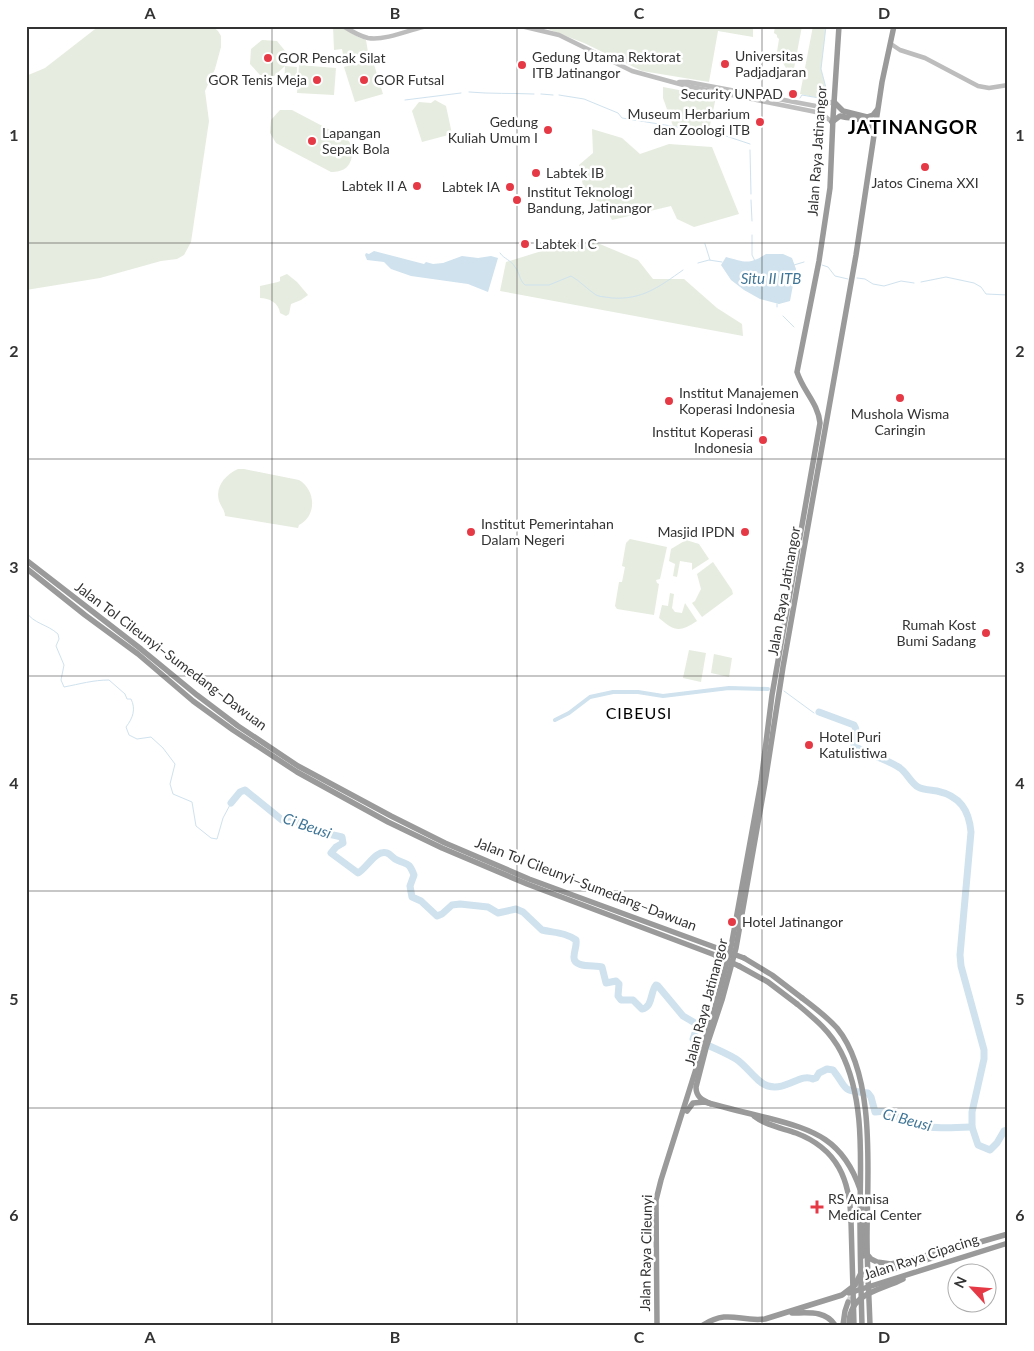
<svg xmlns="http://www.w3.org/2000/svg" width="1034" height="1351" viewBox="0 0 1034 1351" font-family="Lato,sans-serif">
	<rect width="100%" height="100%" fill="#fff"/>
	<g fill="#e6ecdf">
		<path d="M99 26H212L218 31 221 36V47L215 69 205 91 209 121 191 242 184 255 177 259 161 261 100 278 26 290V76L45 68Z"/>
		<path d="M333 26C345 26 354 37 366 40L368 52 344 60 342 49 334 50Z"/>
		<path d="M540 26H753V37L718 31 709 82 642 71 584 43Z"/>
		<path d="M775 26H802L792 79 777 52 779 39 777 37V35L774 33Z"/>
		<path d="M813 26H826L821 69 826 88 825 96 819 98 800 94Z"/>
		<path d="M262 40 277 41 286 52 285 66 297 67 296 87 284 86 285 66 274 76 260 75 250 64 251 49Z"/>
		<path d="M372 58 383 94 355 102 344 67Z"/>
		<path d="M299 65 336 68 334 95 297 93Z"/>
		<path d="M663 87 716 97 709 130 673 126 663 98Z"/>
		<path d="M435 100 446 106 452 134 422 142 412 111 419 102 431 103Z"/>
		<path d="M280 110H292L347 139C354 146 354 159 347 167 343 171 336 172 331 172L276 143 270 133 271 120Z"/>
		<path d="M592 129 622 138 640 154 669 144 712 147 739 214 694 227 677 219 671 206 612 220 603 203 585 196 579 165 593 153Z"/>
		<path d="M595 242 638 260 653 279H684L717 308 742 324 743 336 500 291 506 262 545 250Z"/>
		<path d="M287 274 297 282 308 295 301 300 291 304 289 314 286 316 280 313C279 303 269 298 260 298V286L278 282 280 281V277Z"/>
		<path d="M238 469H244L299 480C316 490 317 516 299 525L298 528 225 516C225 510 221 507 219 501 215 487 225 475 238 469Z"/>
		<path d="M630 539 667 547 660 579 656 580 657 583 659 584 654 615 617 609 615 606 619 582H622L625 567 622 566 626 543Z"/>
		<path d="M686 540 699 544 709 559 692 570V563L680 561 677 577 673 576 675 564 669 561 671 549Z"/>
		<path d="M713 562 732 590 733 594 702 617 692 603 695 601 701 589 697 574Z"/>
		<path d="M670 593 674 594 672 608 675 612 682 613 685 603 697 621C680 632 675 632 659 618L662 605 668 606Z"/>
		<path d="M689 650 706 653 701 682 683 678Z"/>
		<path d="M714 654 732 658 729 677 711 673Z"/>
	</g>
	<g fill="#cfe2ee">
		<path d="M374 251 424 264 426 262 433 264 443 263 462 256 478 258 491 256 498 258 488 292 468 284 411 276 391 269 384 262 367 260 365 255 366 253 369 254Z"/>
		<path d="M766 254H783L792 258 796 269 790 301 779 304 760 299 744 290 731 280 721 265 726 257C745 262 749 265 766 254Z"/>
	</g>
	<g fill="none" stroke-linecap="round" stroke-linejoin="round">
		<g stroke="#cfe2ee" stroke-width="1">
			<path d="M767 28 769 26"/>
			<path d="M469 92C491 94 512 93 534 94"/>
			<path d="M541 94 553 95"/>
			<path d="M559 95 584 99 618 113 622 118 720 134 750 144"/>
			<path d="M800 98 802 95 819 98 825 96 826 88 821 69 826 26"/>
			<path d="M405 100 461 93"/>
			<path d="M750 150 751 194"/>
			<path d="M751 200 752 221"/>
			<path d="M752 235V255L755 261"/>
			<path d="M705 244 710 260"/>
			<path d="M500 253C504 259 511 260 515 267 520 273 519 280 525 285H549L571 276C580 281 587 289 596 295 600 297 607 297 612 298 642 300 659 287 683 270"/>
			<path d="M698 263 709 260 722 262"/>
			<path d="M794 265 804 262"/>
			<path d="M822 265 828 267 835 276 848 279"/>
			<path d="M857 278 865 279 873 284 884 286 901 281 914 283"/>
			<path d="M921 282 946 277 974 283 981 287 986 294 1008 295"/>
			<path d="M777 304V307"/>
			<path d="M783 316 794 327"/>
			<path d="M26 612C34 624 47 624 58 634L59 639 56 646 64 665 61 680 64 687C80 684 93 680 109 680L125 694 127 699H131C136 709 133 718 126 727L129 735 137 739 151 737 163 748 175 764 170 784 173 794 192 802 196 826 211 838 217 839 223 818 231 803"/>
			<path d="M784 691 814 713"/>
		</g>
		<path stroke="#cfe2ee" stroke-width="4" d="M555 720 569 713 590 697 613 692H638L663 696 729 688 768 689"/>
		<g stroke="#cfe2ee" stroke-width="7">
			<path d="M819 712 854 725C859 732 853 738 854 746 868 755 885 758 900 768 907 773 911 783 918 787 923 790 932 790 937 791 960 796 969 810 971 832L960 955 961 966 984 1050V1059L972 1112V1127L978 1145 990 1150 997 1143 1004 1131 1008 1130"/>
			<path d="M231 803 240 792 245 790 282 820 294 819 306 829 342 837 343 843 336 847 331 853 358 873C367 868 376 849 387 853 391 854 393 859 397 860 408 865 409 862 414 875L410 886 412 897 421 901 437 916 442 914 452 905 460 904 488 907 498 913 516 909 523 912 542 930C555 933 564 932 576 940 577 947 574 950 574 957 573 968 594 965 602 967L606 983 616 981 619 984 618 996 621 1000H633L642 1009C653 1007 650 992 656 985L658 986 683 1016 695 1023 697 1027 693 1039C707 1045 723 1051 736 1059 747 1066 757 1083 768 1086 787 1091 800 1073 813 1079L816 1078 819 1073 827 1069 833 1070C849 1090 839 1090 868 1093L871 1097 875 1112C891 1109 897 1119 912 1124 932 1129 951 1128 972 1127"/>
		</g>
		<path stroke="#d6d6d6" stroke-width="5.5" stroke-dasharray="5.5 3" stroke-linecap="butt" d="M848 1302 854 1292 864 1282"/>
		<g stroke="#bdbdbd" stroke-width="4.5">
			<path d="M343 26C351 31 359 36 368 38 384 41 410 30 426 26"/>
			<path d="M521 26 559 35 632 71 687 86 821 113 832 122"/>
			<path d="M891 44 900 50 925 58 978 86 989 88 1008 85"/>
			<path d="M679 82H688L821 107 834 101"/>
		</g>
		<g stroke="#9a9a9a" stroke-width="5.5">
			<path d="M835 103 843 111 867 117 873 115 877 110"/>
			<path d="M832 122 840 116C851 119 868 118 874 129"/>
			<path d="M26 560 141 649 197 695 238 726 298 766 391 816 445 843 529 879 717 948"/>
			<path d="M26 568 85 615 138 654 193 701 233 730 297 772 388 822 442 848 527 884 715 955"/>
			<path d="M744 958 772 975 802 998"/>
			<path d="M739 966 768 982 797 1004"/>
			<path d="M711 1104C702 1100 696 1097 696 1087L706 1048 722 1000 736 948 765 783 783 667 856 255 882 82 894 26"/>
			<path d="M687 1111 693 1103 705 1102C726 1108 747 1113 768 1118 815 1130 843 1140 860 1189"/>
			<path d="M754 1116C767 1126 782 1128 796 1133 838 1149 850 1180 851 1221"/>
			<path d="M862 1201 863 1256"/>
			<path d="M866 1253 871 1259 877 1262 891 1264 966 1246 1008 1234"/>
			<path d="M867 1279 880 1273 932 1258"/>
			<path d="M849 1293 1008 1243"/>
			<path d="M792 1313C808 1313 825 1310 835 1325"/>
			<path d="M657 1325 656 1200 661 1180 713 1015 731 947 761 782 772 695 820 423C818 403 803 391 797 372L819 261 830 188 833 118 839 26"/>
			<path d="M703 1325C729 1309 739 1322 765 1319L842 1295 855 1285 861 1273"/>
			<path d="M843 1325 845 1311 848 1302"/>
			<path d="M849 1325C849 1292 880 1291 903 1279"/>
		</g>
		<g stroke="#9a9a9a" stroke-width="5.5">
			<path d="M717 948 744 958"/>
			<path d="M715 955 739 966"/>
			<path d="M802 998C814 1007 827 1017 837 1028 877 1077 867 1176 867 1237 867 1266 869 1295 870 1325"/>
			<path d="M797 1004C815 1019 830 1031 841 1052 866 1101 860 1164 860 1218 860 1253 861 1289 862 1325"/>
			<path d="M851 1221 854 1325"/>
		</g>
	</g>
	<path fill="none" stroke="#333" stroke-width="1" stroke-opacity="0.55" d="M272 26V1325M517 26V1325M762 26V1325M26 243H1008M26 459H1008M26 676H1008M26 891H1008M26 1108H1008"/>
	<g fill="#e63946" stroke="#fff" stroke-width="2">
		<circle cx="268" cy="58" r="5"/>
		<circle cx="725" cy="64" r="5"/>
		<circle cx="522" cy="65" r="5"/>
		<circle cx="317" cy="80" r="5"/>
		<circle cx="364" cy="80" r="5"/>
		<circle cx="793" cy="94" r="5"/>
		<circle cx="760" cy="122" r="5"/>
		<circle cx="548" cy="130" r="5"/>
		<circle cx="312" cy="141" r="5"/>
		<circle cx="925" cy="167" r="5"/>
		<circle cx="536" cy="173" r="5"/>
		<circle cx="417" cy="186" r="5"/>
		<circle cx="510" cy="187" r="5"/>
		<circle cx="517" cy="200" r="5"/>
		<circle cx="525" cy="244" r="5"/>
		<circle cx="900" cy="398" r="5"/>
		<circle cx="669" cy="401" r="5"/>
		<circle cx="763" cy="440" r="5"/>
		<circle cx="471" cy="532" r="5"/>
		<circle cx="745" cy="532" r="5"/>
		<circle cx="986" cy="633" r="5"/>
		<circle cx="809" cy="745" r="5"/>
		<circle cx="732" cy="922" r="5"/>
		<path d="M814.5 1199.5h5v5h5v5h-5v5h-5v-5h-5v-5h5z"/>
	</g>
	<g text-anchor="middle" stroke-width="5" stroke-linejoin="round" paint-order="stroke">
		<g font-size="14" fill="#333" stroke="#fff" text-anchor="start">
			<text x="735" y="61">Universitas<tspan x="735" dy="16">Padjadjaran</tspan></text>
			<text x="532" y="62">Gedung Utama Rektorat<tspan x="532" dy="16">ITB Jatinangor</tspan></text>
			<text x="278" y="63">GOR Pencak Silat</text>
			<text x="307" y="85" text-anchor="end">GOR Tenis Meja</text>
			<text x="374" y="85">GOR Futsal</text>
			<text x="783" y="99" text-anchor="end">Security UNPAD</text>
			<text x="750" y="119" text-anchor="end">Museum Herbarium<tspan x="750" dy="16">dan Zoologi ITB</tspan></text>
			<text x="538" y="127" text-anchor="end">Gedung<tspan x="538" dy="16">Kuliah Umum I</tspan></text>
			<text x="322" y="138">Lapangan<tspan x="322" dy="16">Sepak Bola</tspan></text>
			<text x="546" y="178">Labtek IB</text>
			<text x="925" y="188" text-anchor="middle">Jatos Cinema XXI</text>
			<text x="407" y="191" text-anchor="end">Labtek II A</text>
			<text x="500" y="192" text-anchor="end">Labtek IA</text>
			<text x="527" y="197">Institut Teknologi<tspan x="527" dy="16">Bandung, Jatinangor</tspan></text>
			<text x="535" y="249">Labtek I C</text>
			<text x="679" y="398">Institut Manajemen<tspan x="679" dy="16">Koperasi Indonesia</tspan></text>
			<text x="900" y="419" text-anchor="middle">Mushola Wisma<tspan x="900" dy="16">Caringin</tspan></text>
			<text x="753" y="437" text-anchor="end">Institut Koperasi<tspan x="753" dy="16">Indonesia</tspan></text>
			<text x="481" y="529">Institut Pemerintahan<tspan x="481" dy="16">Dalam Negeri</tspan></text>
			<text x="735" y="537" text-anchor="end">Masjid IPDN</text>
			<text x="976" y="630" text-anchor="end">Rumah Kost<tspan x="976" dy="16">Bumi Sadang</tspan></text>
			<text x="819" y="742">Hotel Puri<tspan x="819" dy="16">Katulistiwa</tspan></text>
			<text x="742" y="927">Hotel Jatinangor</text>
			<text x="828" y="1204">RS Annisa<tspan x="828" dy="16">Medical Center</tspan></text>
		</g>
		<g font-size="14" fill="#333" stroke="#fff">
			<text transform="translate(817 151) rotate(-86)" y="5">Jalan Raya Jatinangor</text>
			<text transform="translate(784 591) rotate(-80)" y="5">Jalan Raya Jatinangor</text>
			<text transform="translate(171 656) rotate(37)" y="5">Jalan Tol Cileunyi–Sumedang–Dawuan</text>
			<text transform="translate(586 884) rotate(21)" y="5">Jalan Tol Cileunyi–Sumedang–Dawuan</text>
			<text transform="translate(706 1002) rotate(-75)" y="5">Jalan Raya Jatinangor</text>
			<text transform="translate(646 1253) rotate(-89)" y="5">Jalan Raya Cileunyi</text>
			<text transform="translate(921 1257) rotate(-18)" y="5">Jalan Raya Cipacing</text>
		</g>
		<g font-size="15" font-style="italic" fill="#3f7597" stroke="#fff">
			<text x="771" y="284">Situ II ITB</text>
			<text transform="translate(307 826) rotate(19)" y="5">Ci Beusi</text>
			<text transform="translate(907 1120) rotate(15)" y="5">Ci Beusi</text>
		</g>
		<g font-size="16" letter-spacing="1" fill="#000" stroke="#fff">
			<text x="639" y="719">CIBEUSI</text>
		</g>
		<g font-size="19" font-weight="bold" letter-spacing="1" fill="#000" stroke="#fff">
			<text x="913" y="134">JATINANGOR</text>
		</g>
	</g>
	<rect width="1034" height="1351" fill="none" stroke="#ffffff" stroke-width="55"/>
	<g transform="translate(972 1288) rotate(296)"><circle r="24" fill="#ffffff" stroke="#adadad"/>
	<path d="M0-4L9 19L0 12L-9 19Z" fill="#e63946"/>
	<text y="-8" font-size="14" font-weight="bold" text-anchor="middle" fill="#333333">N</text>
	</g>
	<rect x="28" y="28" width="978" height="1296" fill="none" stroke="#333" stroke-width="2"/>
	<g font-size="16" text-anchor="middle" font-weight="bold" fill="#333">
		<text x="150" y="19">A</text>
		<text x="395" y="19">B</text>
		<text x="639" y="19">C</text>
		<text x="884" y="19">D</text>
		<text x="14" y="141">1</text>
		<text x="1020" y="141">1</text>
		<text x="14" y="357">2</text>
		<text x="1020" y="357">2</text>
		<text x="14" y="573">3</text>
		<text x="1020" y="573">3</text>
		<text x="14" y="789">4</text>
		<text x="1020" y="789">4</text>
		<text x="14" y="1005">5</text>
		<text x="1020" y="1005">5</text>
		<text x="14" y="1221">6</text>
		<text x="1020" y="1221">6</text>
		<text x="150" y="1343">A</text>
		<text x="395" y="1343">B</text>
		<text x="639" y="1343">C</text>
		<text x="884" y="1343">D</text>
	</g>
</svg>
